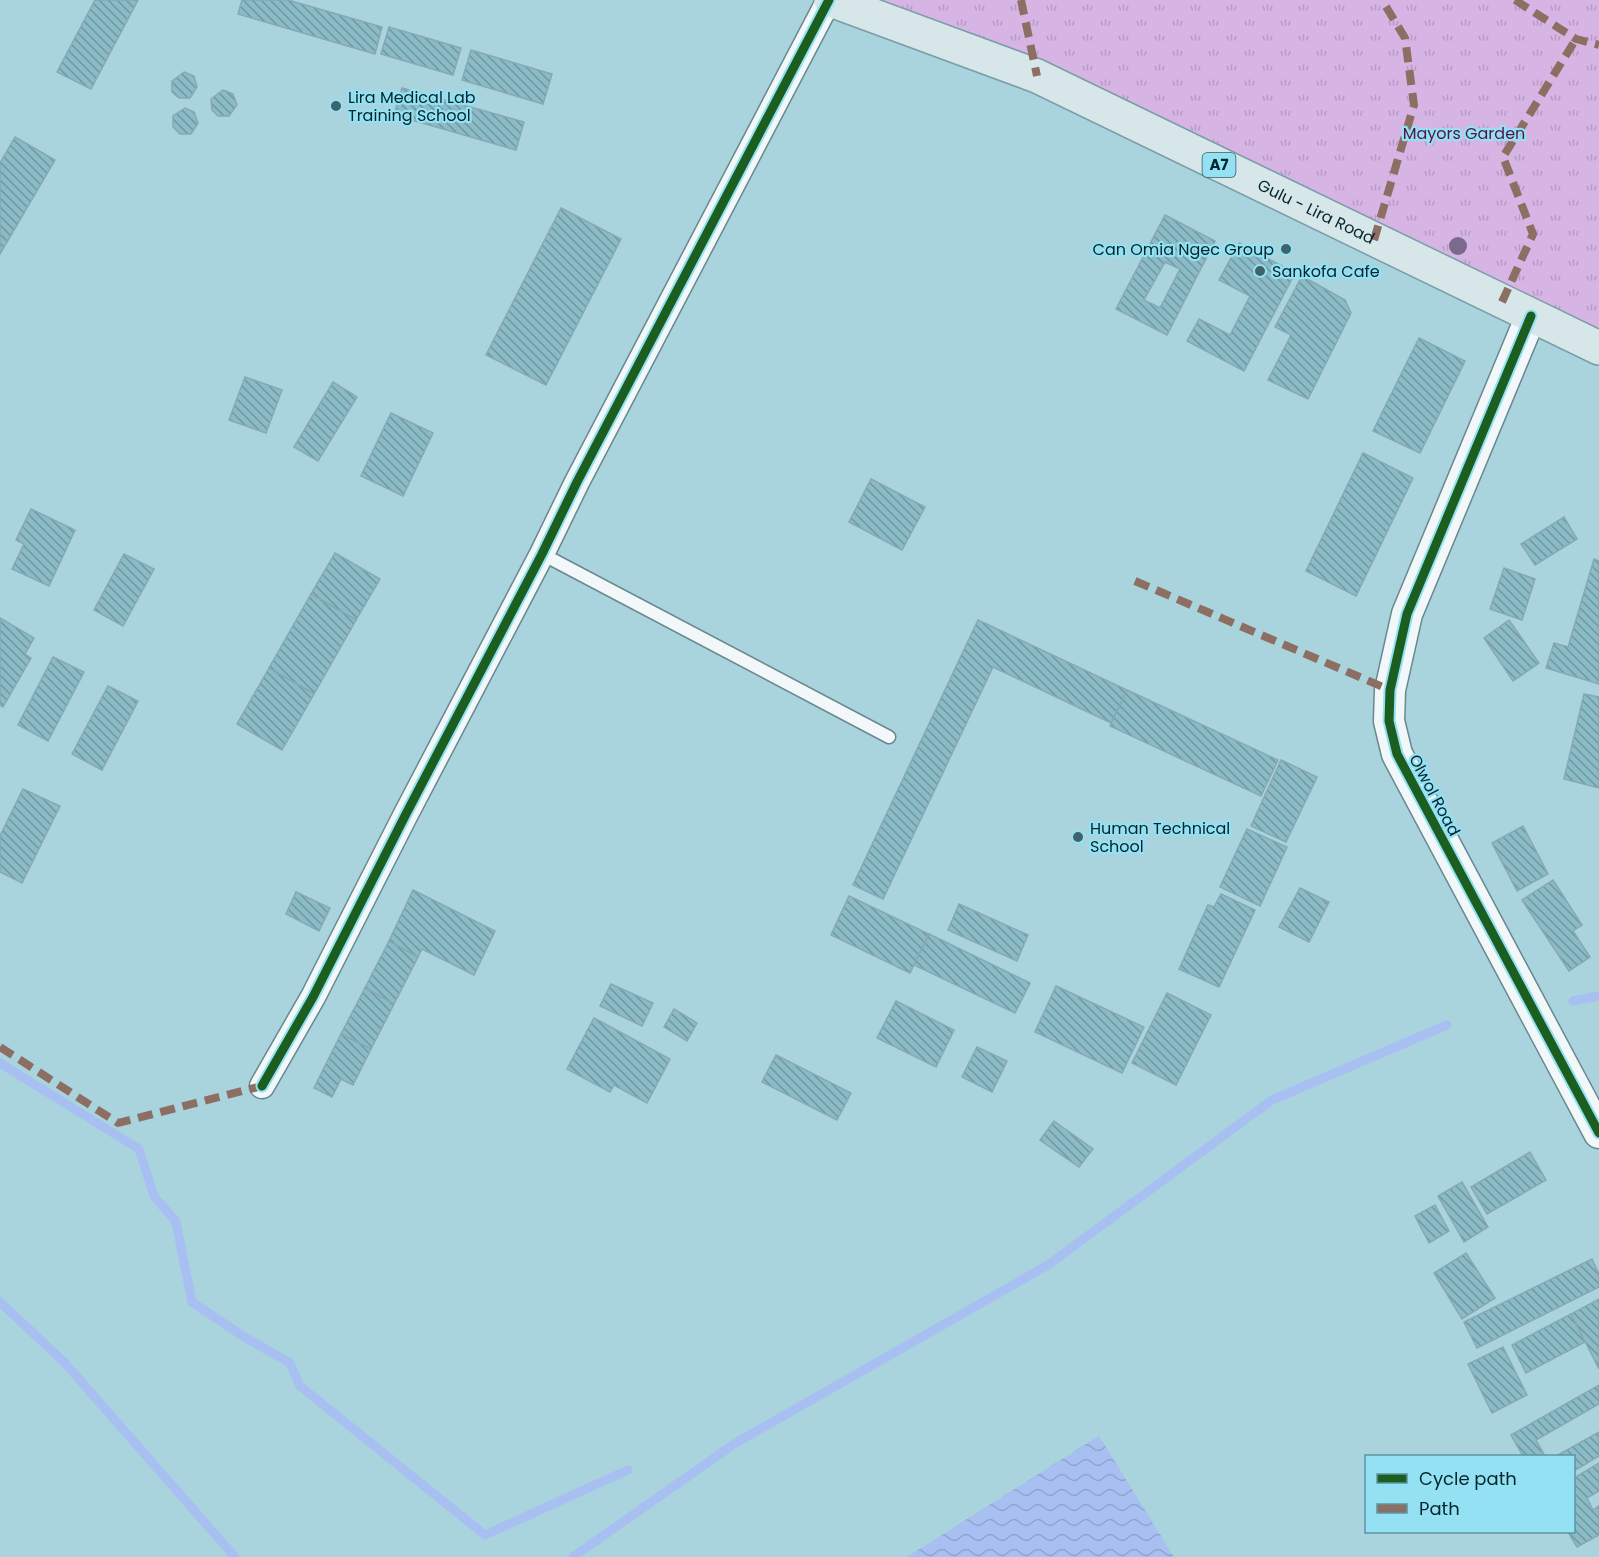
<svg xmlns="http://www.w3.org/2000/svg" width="1599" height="1557" viewBox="0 0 1599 1557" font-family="Poppins,sans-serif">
	<defs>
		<pattern id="park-tufts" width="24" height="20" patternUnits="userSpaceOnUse" patternTransform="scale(1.5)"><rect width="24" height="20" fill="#d6b4e4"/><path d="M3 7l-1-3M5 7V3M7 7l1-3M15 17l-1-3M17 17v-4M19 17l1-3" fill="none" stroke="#b69bc4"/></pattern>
		<pattern id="water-waves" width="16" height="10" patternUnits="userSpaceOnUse" patternTransform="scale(1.5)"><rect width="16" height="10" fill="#a8bff1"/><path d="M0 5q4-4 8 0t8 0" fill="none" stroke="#8fa4cf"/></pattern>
		<pattern id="building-back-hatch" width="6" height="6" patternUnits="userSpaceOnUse" patternTransform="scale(1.5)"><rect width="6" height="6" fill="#8bbbc6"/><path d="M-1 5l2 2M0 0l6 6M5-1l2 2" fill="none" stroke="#6f98a1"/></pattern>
	</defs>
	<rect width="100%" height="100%" fill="#a9d3dd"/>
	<path fill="url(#park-tufts)" d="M824 0H1599V346L1037 76Z"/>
	<path fill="url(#water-waves)" d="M1099 1436 1174 1557H907Z"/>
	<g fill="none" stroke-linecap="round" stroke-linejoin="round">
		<g stroke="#a8bff1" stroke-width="9">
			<path d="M1573 1001 1599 996"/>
			<path d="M0 1063 139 1149 154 1196 176 1222 192 1302 246 1338 290 1363 300 1386 485 1535 628 1470"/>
			<path d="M0 1302 64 1362 235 1557"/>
			<path d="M573 1557 734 1444 1048 1265 1272 1100 1447 1025"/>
		</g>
	</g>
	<g fill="url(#building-back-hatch)" stroke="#87a9b1" stroke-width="1.5" fill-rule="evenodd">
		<path d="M95 0H138L91 89 57 72Z"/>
		<path d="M242 0H288L382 27 375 54 238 14Z"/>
		<path d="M389 27 461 48 453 75 381 54Z"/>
		<path d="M471 50 552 74 543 104 462 80Z"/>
		<path d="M184 72 194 76 197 87 190 98H179L172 92V81Z"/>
		<path d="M402 88 524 122 516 150 394 115Z"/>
		<path d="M223 90 233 94 237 105 229 116H218L212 110 211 99Z"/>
		<path d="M185 108 194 112 198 123 191 134H180L173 127V116Z"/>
		<path d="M15 137 55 160 0 254V163Z"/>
		<path d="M561 208 621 239 546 385 486 355Z"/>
		<path d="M1165 215 1215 241 1167 335 1116 309ZM1165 262 1180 269 1160 308 1144 300Z"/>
		<path d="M1239 243 1295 273 1244 371 1187 341 1199 319 1230 335 1250 296 1219 280Z"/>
		<path d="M1302 276 1345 300 1351 313 1308 399 1268 380 1291 335 1275 327Z"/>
		<path d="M1419 338 1465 361 1420 453 1373 431Z"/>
		<path d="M245 377 282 390 266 433 229 420Z"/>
		<path d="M333 382 357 397 318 461 294 447Z"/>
		<path d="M391 413 433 433 403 496 361 476Z"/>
		<path d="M1363 453 1413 478 1356 596 1306 571Z"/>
		<path d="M871 479 925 507 902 550 849 522Z"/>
		<path d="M31 509 75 530 49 586 12 569 24 544 16 540Z"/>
		<path d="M1564 517 1577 539 1535 565 1521 544Z"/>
		<path d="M335 553 380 579 356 620 311 594Z"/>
		<path d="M124 554 154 569 123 626 94 610Z"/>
		<path d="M1594 559 1599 561V684L1546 668 1554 643 1568 647Z"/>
		<path d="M1504 568 1535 579 1522 620 1490 609Z"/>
		<path d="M311 594 356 620 314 694 269 668Z"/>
		<path d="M0 618 34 638 25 654 31 658 3 707 0 705Z"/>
		<path d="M978 620 1127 690 1111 723 993 667 883 899 853 885Z"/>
		<path d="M1509 620 1539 663 1513 681 1484 638Z"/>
		<path d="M53 657 84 672 48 741 18 725Z"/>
		<path d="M269 668 314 694 282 750 237 724Z"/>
		<path d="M108 686 138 701 102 770 72 754Z"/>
		<path d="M1127 690 1278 760 1261 796 1110 726Z"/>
		<path d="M1584 694 1599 697V788L1564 779Z"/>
		<path d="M1281 760 1317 777 1286 842 1251 826Z"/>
		<path d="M23 789 60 806 22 883 0 872V836Z"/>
		<path d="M1523 826 1548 874 1517 891 1492 843Z"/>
		<path d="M1247 829 1287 847 1260 906 1220 887Z"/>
		<path d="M1553 880 1582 925 1573 931 1590 957 1569 971 1522 900Z"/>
		<path d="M1300 888 1329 902 1309 942 1279 927Z"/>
		<path d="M413 890 495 931 474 975 422 949 418 957 389 941Z"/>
		<path d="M296 892 330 908 319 931 286 914Z"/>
		<path d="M1221 894 1255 910 1219 987 1179 969 1208 905 1214 907Z"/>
		<path d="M849 896 929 934 910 973 831 935Z"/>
		<path d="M959 904 1028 935 1017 961 948 930Z"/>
		<path d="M929 934 1030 983 1015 1013 914 965Z"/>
		<path d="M389 941 418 957 394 1004 365 988Z"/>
		<path d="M611 984 653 1003 642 1026 600 1006Z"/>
		<path d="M1056 986 1144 1027 1122 1073 1035 1032Z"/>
		<path d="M365 988 394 1004 371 1049 341 1034Z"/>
		<path d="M1167 993 1211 1015 1176 1085 1132 1063Z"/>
		<path d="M896 1001 954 1030 936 1067 877 1038Z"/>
		<path d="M674 1009 697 1023 687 1041 664 1027Z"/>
		<path d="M594 1018 670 1059 647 1103 614 1085 610 1092 567 1069Z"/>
		<path d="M341 1034 371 1049 353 1085 341 1079 332 1097 314 1088Z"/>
		<path d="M977 1047 1007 1061 992 1092 962 1077Z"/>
		<path d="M776 1055 851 1093 837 1120 762 1082Z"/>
		<path d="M1054 1121 1093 1149 1079 1167 1040 1140Z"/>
		<path d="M1530 1152 1546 1180 1487 1214 1471 1187Z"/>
		<path d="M1462 1182 1488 1227 1464 1242 1438 1196Z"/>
		<path d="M1435 1205 1449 1231 1429 1243 1415 1216Z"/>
		<path d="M1466 1253 1495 1298 1462 1319 1434 1273Z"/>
		<path d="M1592 1259 1599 1274V1287L1477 1348 1464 1322Z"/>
		<path d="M1599 1299V1369L1571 1314Z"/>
		<path d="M1571 1314 1585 1342 1526 1373 1512 1345Z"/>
		<path d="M1503 1347 1527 1395 1492 1413 1468 1364Z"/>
		<path d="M1599 1385V1404L1536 1440 1545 1456H1523L1511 1435Z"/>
		<path d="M1599 1432V1456L1574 1471V1456H1556Z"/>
		<path d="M1599 1463V1491L1587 1498 1593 1510 1599 1506V1535L1577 1547 1568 1532H1574V1478Z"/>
	</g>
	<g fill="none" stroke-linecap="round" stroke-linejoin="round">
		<defs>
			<path id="service" d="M542 554 889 737"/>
			<path id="minor" d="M262 1086 313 997 406 814 542 554 577 482 829 0"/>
			<path id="tertiary" d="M1531 316 1407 614 1390 690 1389 721 1397 754 1599 1133"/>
			<g id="primary">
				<path id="s1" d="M831 0 1037 76 1599 348"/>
			</g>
		</defs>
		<use href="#service" stroke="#69888e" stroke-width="15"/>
		<use href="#minor" stroke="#69888e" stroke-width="27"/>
		<use href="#tertiary" stroke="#69888e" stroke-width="33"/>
		<use href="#primary" stroke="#799ea7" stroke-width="36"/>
		<use href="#service" stroke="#f2f8fa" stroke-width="12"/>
		<use href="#minor" stroke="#f2f8fa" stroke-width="24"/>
		<use href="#tertiary" stroke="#f2f8fa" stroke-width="30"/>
		<use href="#primary" stroke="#d6e6e9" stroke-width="33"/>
		<g stroke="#8d6e63" stroke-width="8" stroke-dasharray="15 8" stroke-linecap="butt">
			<path d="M1021 0 1037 76"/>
			<path d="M1515 0 1576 39 1599 45"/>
			<path d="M1374 240 1414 105 1405 38 1382 0"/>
			<path d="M1502 302 1533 234 1503 157 1576 39"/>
			<path d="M1135 581 1390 690"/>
			<path d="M0 1047 118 1123 262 1086"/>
		</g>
		<defs>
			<g id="cycleway">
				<path d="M1531 316 1407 614 1390 690 1389 721 1397 754 1599 1133"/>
				<path d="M262 1086 313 997 406 814 542 554 577 482 829 0"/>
			</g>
		</defs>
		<use href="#cycleway" stroke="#93e1f3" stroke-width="13"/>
		<use href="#cycleway" stroke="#1b5e20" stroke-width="9"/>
	</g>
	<circle fill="#7a6a8c" cx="1458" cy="246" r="9"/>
	<g fill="#3e636b" stroke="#93e1f3" stroke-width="2">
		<circle cx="336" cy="106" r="6"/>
		<circle cx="1286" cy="249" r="6"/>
		<circle cx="1260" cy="271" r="6"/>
		<circle cx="1078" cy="837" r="6"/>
	</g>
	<g text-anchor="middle" stroke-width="4.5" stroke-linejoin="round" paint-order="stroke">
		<rect fill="#93e1f3" stroke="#2f5e68" stroke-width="1.5" x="1202.5" y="153" width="33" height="24" rx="4.5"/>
		<g font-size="15" font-weight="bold" fill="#04262d">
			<text x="1219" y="170">A7</text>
		</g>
		<g font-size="16" fill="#04262d" stroke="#93e1f3" text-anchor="start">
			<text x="348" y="103">Lira Medical Lab<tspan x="348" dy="18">Training School</tspan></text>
			<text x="1274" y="255" text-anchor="end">Can Omia Ngec Group</text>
			<text x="1272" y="277">Sankofa Cafe</text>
			<text x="1090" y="834">Human Technical<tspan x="1090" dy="18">School</tspan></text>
		</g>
		<g font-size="16" fill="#53144a" stroke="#93e1f3">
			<text x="1464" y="139">Mayors Garden</text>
		</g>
		<g font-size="16" fill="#04262d" stroke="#93e1f3">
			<text dy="6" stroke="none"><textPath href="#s1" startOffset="530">Gulu - Lira Road</textPath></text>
			<text transform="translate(1435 795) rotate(62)" y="6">Olwol Road</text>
		</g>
	</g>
	<rect x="1365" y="1455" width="210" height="78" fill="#93e1f3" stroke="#5a96a4" stroke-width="1.5"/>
	<rect x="1377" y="1474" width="30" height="9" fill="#1b5e20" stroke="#5a96a4" stroke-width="1.5"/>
	<text x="1419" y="1485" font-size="18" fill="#04262d">Cycle path</text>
	<rect x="1377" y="1504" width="30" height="9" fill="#8d6e63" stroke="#5a96a4" stroke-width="1.5"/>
	<text x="1419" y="1515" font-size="18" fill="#04262d">Path</text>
</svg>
